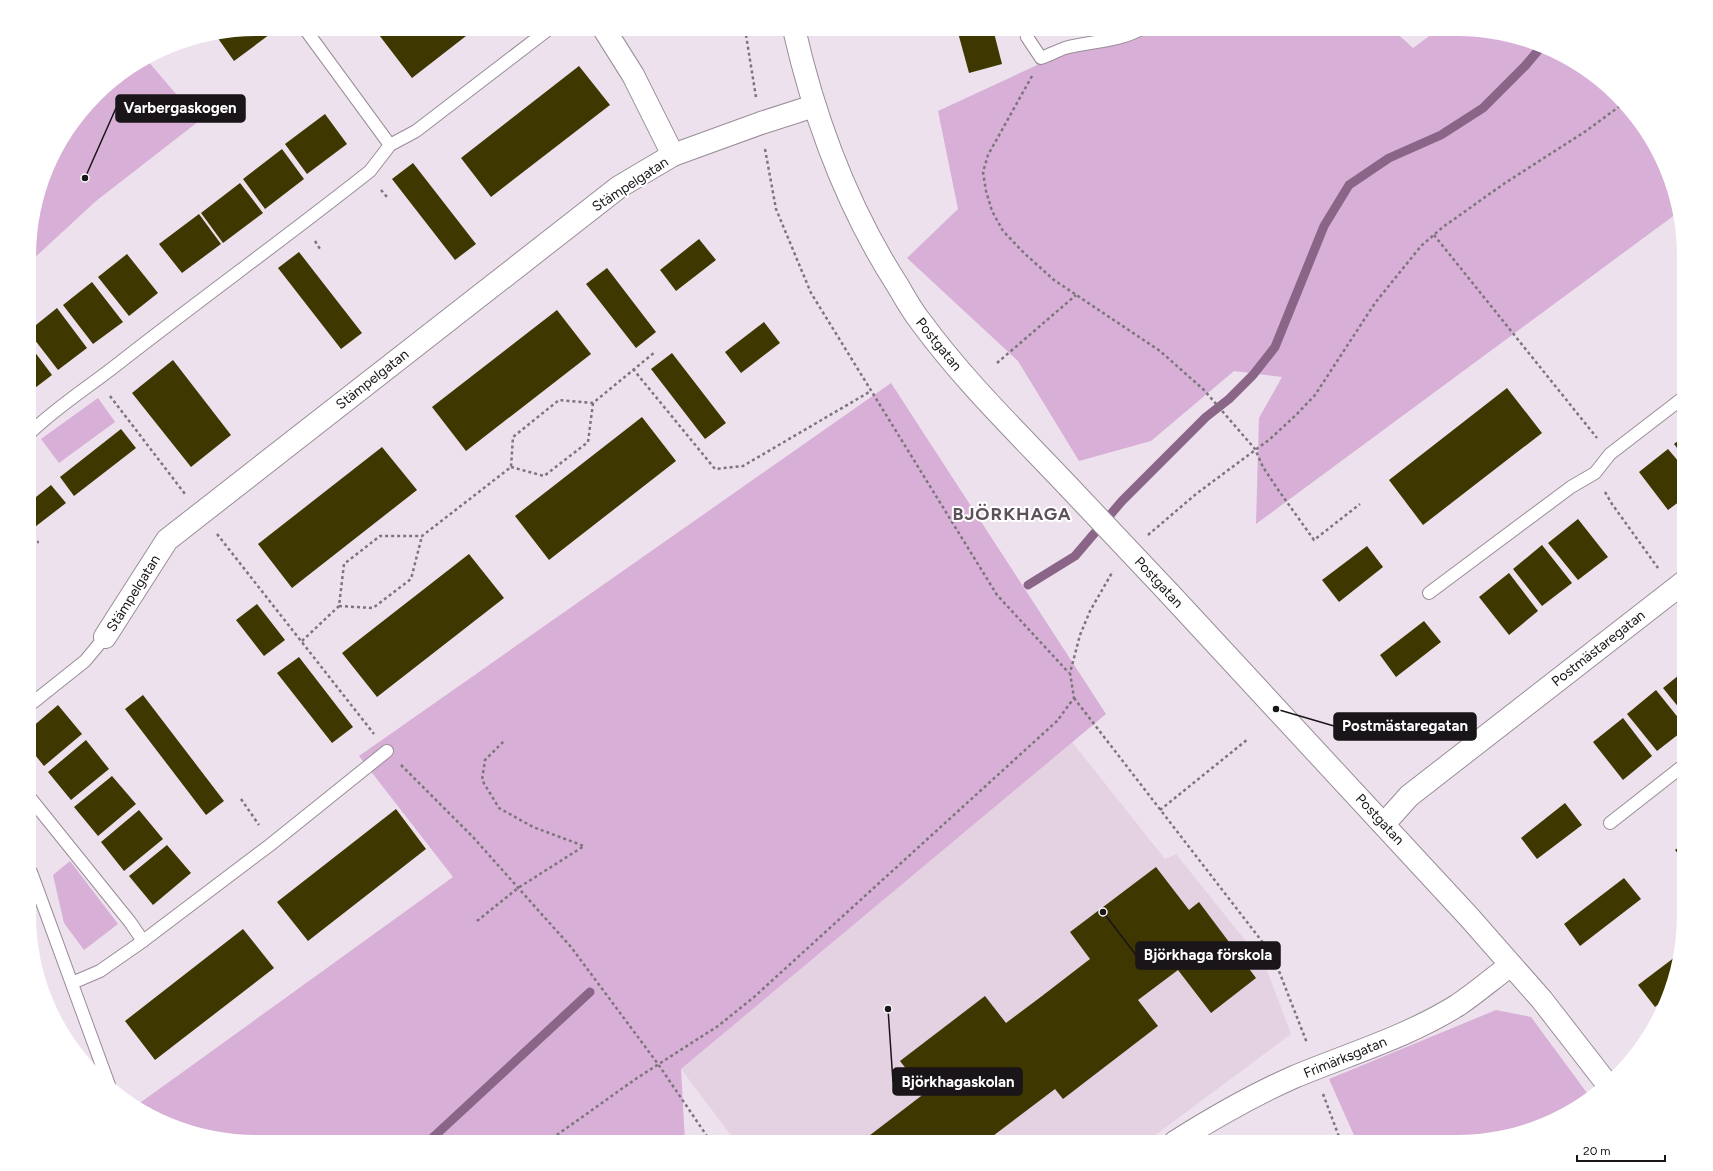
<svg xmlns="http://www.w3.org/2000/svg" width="1713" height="1171" viewBox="0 0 1713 1171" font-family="Figtree,sans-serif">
	<rect width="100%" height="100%" fill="#ede1ed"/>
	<path fill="#e4d2e3" d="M1072 742 1165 859 1176 854 1265 965 1291 1034 1146 1142H736L681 1069Z"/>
	<g fill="#d8afd6">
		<path d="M1115 29H1392L1413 48 1439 29H1472L1530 41 1595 76 1628 106 1661 155 1676 214 1256 524 1259 418 1282 377 1234 371 1151 441 1079 461 1018 361 907 258 958 209 938 111Z"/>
		<path d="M147 60 199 121 96 201 31 261V226L52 155 106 85Z"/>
		<path d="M891 383 1106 714 681 1069 685 1142H241L183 1130 137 1105 453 877 359 756Z"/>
		<path d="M98 398 115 422 59 463 41 439Z"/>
		<path d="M70 861 118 924 84 950 64 923 53 875Z"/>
		<path d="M1496 1010 1531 1017 1590 1097 1558 1119 1516 1134 1457 1142H1357L1329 1079Z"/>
	</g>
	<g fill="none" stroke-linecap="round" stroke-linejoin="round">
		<g stroke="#8a6588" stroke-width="9">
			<path d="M1028 585 1075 556 1122 501 1206 417 1229 399 1253 375 1275 347 1324 226 1349 185 1389 158 1441 135 1483 108 1525 66 1541 47"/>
			<path d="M428 1142 590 992"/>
		</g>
	</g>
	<g fill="#3e3700">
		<path d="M256 29H277L234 61 217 37Z"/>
		<path d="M379 29H475L412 78 376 31Z"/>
		<path d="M957 29H993L1002 64 969 73Z"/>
		<path d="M579 66 610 105 491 197 461 158Z"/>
		<path d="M325 114 347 144 307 174 285 144Z"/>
		<path d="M282 149 304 179 265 209 243 179Z"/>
		<path d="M413 163 476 244 455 260 392 179Z"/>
		<path d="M240 183 263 213 223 243 201 213Z"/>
		<path d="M199 214 221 244 182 273 159 244Z"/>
		<path d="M699 239 716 260 676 291 660 270Z"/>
		<path d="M299 252 362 333 341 349 278 268Z"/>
		<path d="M127 254 158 293 129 316 98 277Z"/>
		<path d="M607 268 656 332 636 348 586 284Z"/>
		<path d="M92 282 123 322 93 344 63 305Z"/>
		<path d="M57 308 87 348 58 370 31 335V329Z"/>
		<path d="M557 310 591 354 466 451 432 407Z"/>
		<path d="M764 322 780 343 741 373 725 352Z"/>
		<path d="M31 347 52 375 31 391Z"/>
		<path d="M672 353 726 423 705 439 651 369Z"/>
		<path d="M173 360 231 435 191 467 132 393Z"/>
		<path d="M1507 388 1542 433 1423 525 1389 480Z"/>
		<path d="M642 417 676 461 549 560 515 516Z"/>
		<path d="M121 429 136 448 74 496 60 477Z"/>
		<path d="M1684 436V457L1674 444Z"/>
		<path d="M382 447 417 490 292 588 258 544Z"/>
		<path d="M1668 449 1684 468V498L1668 510 1639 472Z"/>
		<path d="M51 485 66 503 31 530V501Z"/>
		<path d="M1578 519 1608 557 1578 580 1548 543Z"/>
		<path d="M1542 545 1572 583 1542 606 1513 569Z"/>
		<path d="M1367 546 1383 567 1339 602 1322 580Z"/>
		<path d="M469 554 504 598 377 697 342 653Z"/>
		<path d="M1509 573 1538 611 1509 635 1479 597Z"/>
		<path d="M257 604 285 640 264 656 236 620Z"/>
		<path d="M1424 621 1441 642 1396 677 1380 655Z"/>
		<path d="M299 657 353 727 332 743 277 673Z"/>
		<path d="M1684 671V714L1663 688Z"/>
		<path d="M1656 690 1684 725V730L1657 751 1627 714Z"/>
		<path d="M143 695 224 801 206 815 125 709Z"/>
		<path d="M58 705 82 734 44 766 31 750V728Z"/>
		<path d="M1623 718 1652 756 1623 780 1593 742Z"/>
		<path d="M86 740 109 769 71 800 48 772Z"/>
		<path d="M112 776 136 804 98 836 74 807Z"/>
		<path d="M1565 803 1582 825 1537 859 1521 838Z"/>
		<path d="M396 809 426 849 308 941 277 902Z"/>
		<path d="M139 810 163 839 124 871 101 842Z"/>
		<path d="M1684 843V861L1675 850Z"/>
		<path d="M167 845 191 873 153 905 129 876Z"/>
		<path d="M1156 867 1189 910 1199 902 1256 978 1211 1013 1178 970 1138 1000 1158 1026 1063 1099 1055 1089 985 1142H861L925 1093 900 1061 985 996 1006 1023 1042 996 1090 959 1070 932Z"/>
		<path d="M1624 878 1641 899 1580 946 1564 924Z"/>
		<path d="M243 929 274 968 155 1060 125 1021Z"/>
		<path d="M1679 954 1672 988 1667 997 1655 1007 1638 985Z"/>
		<path d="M41 970 53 1005H52L40 971Z"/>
	</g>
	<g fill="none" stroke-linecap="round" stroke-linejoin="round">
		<defs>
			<g id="service">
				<path d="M305 29 390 145"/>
				<path d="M1025 29 1027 37 1041 58C1049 55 1057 51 1065 48 1090 41 1118 42 1141 29"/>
				<path d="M31 432C58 406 90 386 119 363 202 298 288 236 370 171L390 145 416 131 549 29"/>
				<path d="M1429 593 1571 487 1595 473 1610 454 1684 397"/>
				<path d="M31 704 85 661 105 637"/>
				<path d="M31 799 130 922 143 941"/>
				<path d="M1610 823 1684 765"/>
				<path d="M31 872 109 1085"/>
				<path d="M72 983 100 971 143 941 270 845 387 751"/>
				<path d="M1195 1129 1204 1142"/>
			</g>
			<g id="minor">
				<path d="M604 29 633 75 673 155"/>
				<path d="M105 637 167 540 619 187 673 155 761 123 814 106"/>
				<path d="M1384 824 1409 796 1684 582"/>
				<path d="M1175 1142C1213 1118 1253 1095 1294 1077 1349 1054 1407 1037 1458 1005 1476 993 1493 978 1511 965"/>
			</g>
			<g id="tertiary">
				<path d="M794 29C815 121 847 207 898 286 905 298 912 311 921 322 964 381 1018 433 1068 486"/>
				<path d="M1169 593 1469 917 1542 1000 1608 1085"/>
			</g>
		</defs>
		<use href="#service" stroke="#998d98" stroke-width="14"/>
		<use href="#minor" stroke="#998d98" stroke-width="24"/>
		<use href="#tertiary" stroke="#998d98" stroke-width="24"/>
		<g stroke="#7c757c" stroke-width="2.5" stroke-dasharray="3 3" stroke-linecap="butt">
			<path d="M745 29 756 97"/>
			<path d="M1032 76 988 155 983 172 986 191 992 211 1003 231 1024 253 1054 280 1160 351 1204 390 1255 449 1263 467 1279 491 1314 540 1360 504"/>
			<path d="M765 149 776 209 811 293 997 595 1069 673"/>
			<path d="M381 190 387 197"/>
			<path d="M1434 235 1597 438"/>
			<path d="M315 241 320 249"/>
			<path d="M997 363 1076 295"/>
			<path d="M633 369 715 469 743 466 871 391"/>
			<path d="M110 396 185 494"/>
			<path d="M511 467 544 476 588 442 593 403"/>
			<path d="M1605 492 1612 504 1658 568"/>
			<path d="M217 534 374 734"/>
			<path d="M1148 535 1196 494 1270 439 1296 415 1315 395 1375 303 1421 246 1443 227 1505 183 1586 131 1624 103"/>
			<path d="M31 542H39"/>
			<path d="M339 606 373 608 411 579 422 536"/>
			<path d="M302 641 339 606 344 564 380 536H422L511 467 513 437 559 400 593 403 655 352"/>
			<path d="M1074 698 1264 944 1277 966 1307 1043"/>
			<path d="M401 765 472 836 571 947 658 1064 711 1142"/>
			<path d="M241 799 259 825"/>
			<path d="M1160 810 1248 739"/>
			<path d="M477 921 518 888 584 846 533 827 499 808 482 780 485 760 505 740"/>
			<path d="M1323 1094 1341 1142"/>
			<path d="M547 1142 637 1078 718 1026 754 997 1057 721 1074 698 1070 673 1080 635 1090 611 1113 571"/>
		</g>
		<use href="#service" stroke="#fff" stroke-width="12"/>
		<use href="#minor" stroke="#fff" stroke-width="22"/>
		<use href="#tertiary" stroke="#fff" stroke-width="22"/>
		<defs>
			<path id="tertiary-bridge" d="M1068 486 1169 593"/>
		</defs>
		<use href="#tertiary-bridge" stroke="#998d98" stroke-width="24" stroke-linecap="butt"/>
		<use href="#tertiary-bridge" stroke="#fff" stroke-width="22"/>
	</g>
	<g text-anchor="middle" stroke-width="4" stroke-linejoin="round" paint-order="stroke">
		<g font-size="14" fill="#191519" stroke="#fff">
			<text transform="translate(630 184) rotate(-33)" y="5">Stämpelgatan</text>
			<text transform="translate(939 344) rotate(51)" y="5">Postgatan</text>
			<text transform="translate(372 379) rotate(-38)" y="5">Stämpelgatan</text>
			<text transform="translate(1159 582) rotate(47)" y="5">Postgatan</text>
			<text transform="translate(133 593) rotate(-58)" y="5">Stämpelgatan</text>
			<text transform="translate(1598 648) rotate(-38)" y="5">Postmästaregatan</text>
			<text transform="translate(1380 819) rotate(47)" y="5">Postgatan</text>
			<text transform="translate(1345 1057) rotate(-22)" y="5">Frimärksgatan</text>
		</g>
		<g font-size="18" font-weight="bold" letter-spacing="1" fill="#5d525c" stroke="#fff">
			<text x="1012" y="520">BJÖRKHAGA</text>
		</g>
	</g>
	<path d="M0 0H1713V1171H0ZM256 36H1457A220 220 0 0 1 1677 256V915A220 220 0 0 1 1457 1135H256A220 220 0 0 1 36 915V256A220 220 0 0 1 256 36Z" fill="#fff" fill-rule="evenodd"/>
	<path fill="none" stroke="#191519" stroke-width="1.5" d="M85 178L116 108M1276 709L1334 726M1103 912L1136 955M888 1009L893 1082"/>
	<g fill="#191519" stroke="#fff" stroke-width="1.5">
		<circle cx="85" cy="178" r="4"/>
		<circle cx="1276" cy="709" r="4"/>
		<circle cx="1103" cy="912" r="4"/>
		<circle cx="888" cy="1009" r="4"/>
	</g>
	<g fill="#191519" stroke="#191519" stroke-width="1.5">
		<rect x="116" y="95" width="129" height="27" rx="4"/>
		<rect x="1334" y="713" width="142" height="27" rx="4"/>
		<rect x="1136" y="942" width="144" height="27" rx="4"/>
		<rect x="893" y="1068" width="129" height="27" rx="4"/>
	</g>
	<g font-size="15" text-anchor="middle" font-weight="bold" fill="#fff">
		<text x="180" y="113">Varbergaskogen</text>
		<text x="1405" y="731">Postmästaregatan</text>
		<text x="1208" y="960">Björkhaga förskola</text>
		<text x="958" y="1087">Björkhagaskolan</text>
	</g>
	<path d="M1577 1155v6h88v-6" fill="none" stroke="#191519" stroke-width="2"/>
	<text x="1583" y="1155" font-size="12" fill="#191519" stroke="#ffffff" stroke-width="3" paint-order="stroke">20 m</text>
</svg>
